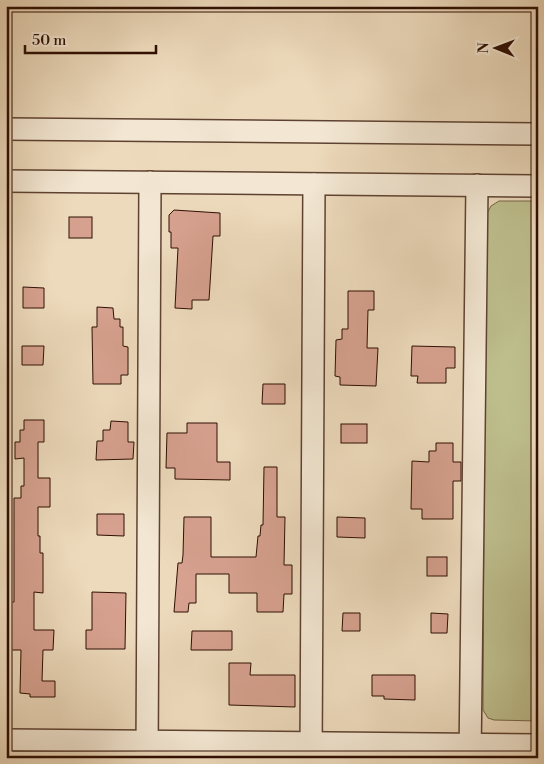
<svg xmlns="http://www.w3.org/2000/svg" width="544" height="764" viewBox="0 0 544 764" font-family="'Libre Bodoni',serif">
	<rect width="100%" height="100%" fill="#eddabc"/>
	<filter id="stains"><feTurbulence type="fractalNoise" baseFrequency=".004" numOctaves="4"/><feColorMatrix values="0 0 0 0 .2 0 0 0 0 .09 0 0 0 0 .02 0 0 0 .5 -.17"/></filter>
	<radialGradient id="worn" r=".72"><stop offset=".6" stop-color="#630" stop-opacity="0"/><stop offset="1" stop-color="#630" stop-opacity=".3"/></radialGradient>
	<path fill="#bebe8d" stroke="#766648" d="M499 201H538V721L494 720 488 718 483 710 485 217 491 206Z"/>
	<g fill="#d6a18f" stroke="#2f0f03">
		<path d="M174 210 220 213V236H213L209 300H192V309L175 308 178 248H171V232H169V215Z"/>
		<rect x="69" y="217" width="23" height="21"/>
		<path d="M23 287 44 288V308H23Z"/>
		<path d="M348 291H374V310H368L367 348H378L376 386 340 385V377L335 376 336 340 342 339V329H348Z"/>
		<path d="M97 307 113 308 114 319H120V327H123V346L128 347V375H121V384H93L92 327H97Z"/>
		<path d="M22 346H44L43 365H22Z"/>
		<path d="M412 346 455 347V368H446V383H417L418 376H411Z"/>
		<path d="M263 384H285V404H262Z"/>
		<path d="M24 420H44V442H38V478H50V507H38V536H40V553H43V593L34 592V630H54L53 650H43L42 681H55V697H30V694L20 693 21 650H11L10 602H14V498H21V486H24V458L15 459V442H20V430H24Z"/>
		<path d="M111 421 128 422V442H134L133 459 96 460 97 441H103V430H110Z"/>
		<path d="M187 423H217V462H230V480L175 479V468H166L167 433H187Z"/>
		<rect x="341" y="424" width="26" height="19"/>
		<path d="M436 443H453V462H461V481H453V519H422V509H411L412 461 429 462V451H436Z"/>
		<path d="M264 467H277V517H285L284 565H292V594H284L283 612H257V593H229V574H196V603H189L188 612H174L178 563H182L183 555 184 517H211V557H256L258 536H260L261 525H263Z"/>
		<path d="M97 514H124V536L97 535Z"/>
		<path d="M337 517 365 518V538L337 537Z"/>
		<rect x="427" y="557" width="20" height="19"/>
		<path d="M92 592 126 593 125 649H86V630H92Z"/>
		<path d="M343 613H360V631H342Z"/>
		<path d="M431 613 448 614 447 633H431Z"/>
		<path d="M192 631H232V650H191Z"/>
		<path d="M229 663H251L250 675H295V707L229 705Z"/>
		<path d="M372 675H415V700L384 699V696H372Z"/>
	</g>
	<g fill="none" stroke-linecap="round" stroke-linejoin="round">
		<defs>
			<g id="minor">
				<path d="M6 129 538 134"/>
				<path d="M6 181 538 186"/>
				<path d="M6 740 538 745"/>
				<path d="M147 758 150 182"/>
				<path d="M311 758 314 184"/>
				<path d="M470 758 477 185"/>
			</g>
		</defs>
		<use href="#minor" stroke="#5e4231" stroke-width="24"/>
		<use href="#minor" stroke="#f3e7d3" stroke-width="21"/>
	</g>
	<rect width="544" height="764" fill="none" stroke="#eddabc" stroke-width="25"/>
	<rect x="8" y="8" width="529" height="749" fill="none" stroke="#2f0f03" stroke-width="2.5"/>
	<rect x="12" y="12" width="519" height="739" fill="none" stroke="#2f0f03"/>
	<g transform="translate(496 48) rotate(271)" stroke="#f3e7d3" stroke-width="4" paint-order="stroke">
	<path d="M0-4L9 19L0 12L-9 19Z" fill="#2f0f03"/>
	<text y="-8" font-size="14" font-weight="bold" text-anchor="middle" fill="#2f0f03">N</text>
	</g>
	<path d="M25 45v8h131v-8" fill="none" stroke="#2f0f03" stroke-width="2.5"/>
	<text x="32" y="45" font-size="15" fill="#2f0f03" stroke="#f3e7d3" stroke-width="4" paint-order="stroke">50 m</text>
	<rect width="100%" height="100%" filter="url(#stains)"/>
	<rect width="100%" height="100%" fill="url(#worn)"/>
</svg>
